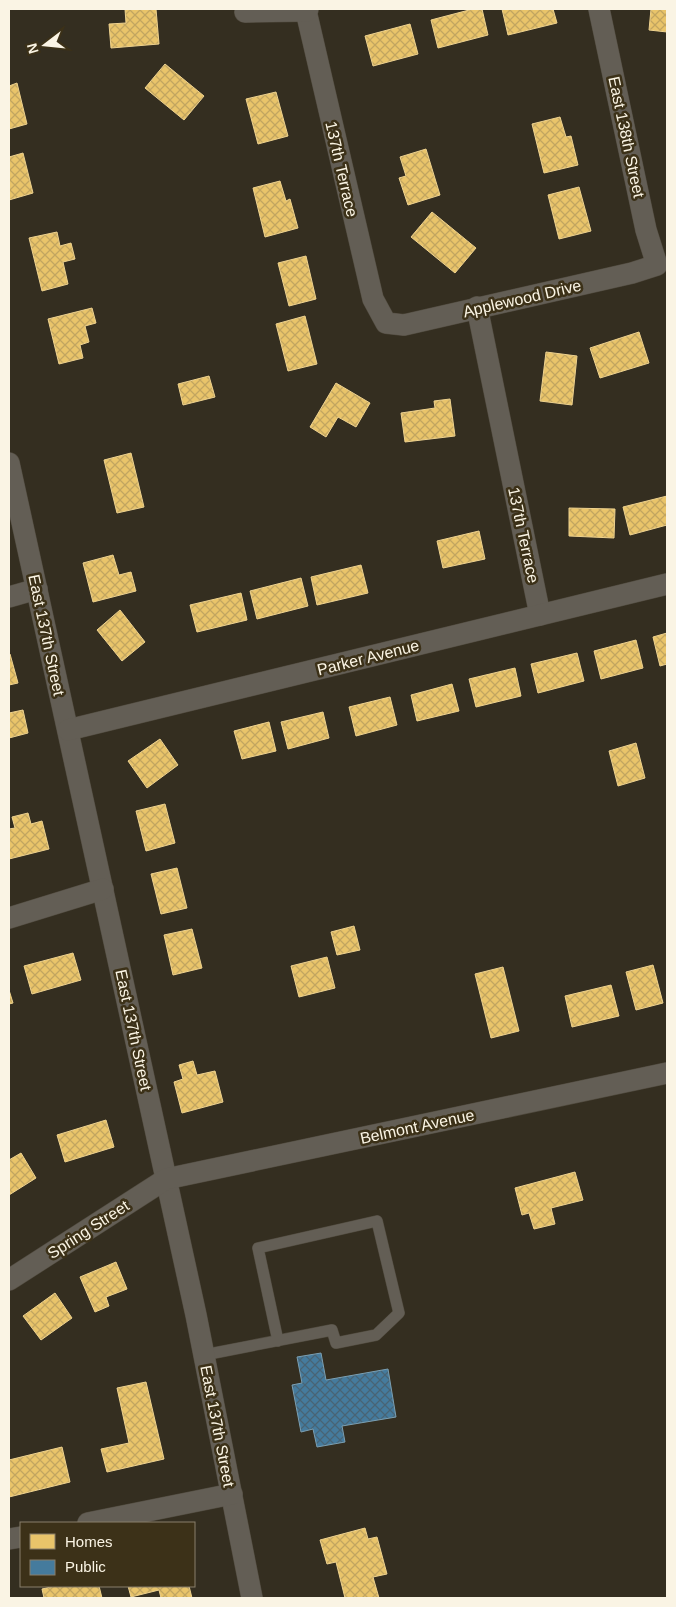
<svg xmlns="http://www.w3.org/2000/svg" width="676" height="1607" viewBox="0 0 676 1607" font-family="Helvetica,sans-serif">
	<defs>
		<pattern id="homes-cross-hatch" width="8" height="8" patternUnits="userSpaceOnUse" patternTransform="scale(1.25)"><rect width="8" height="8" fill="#e9c46a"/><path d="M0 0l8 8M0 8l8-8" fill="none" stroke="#c2a560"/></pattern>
		<pattern id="public-cross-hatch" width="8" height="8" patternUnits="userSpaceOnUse" patternTransform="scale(1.25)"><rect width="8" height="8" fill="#457b9d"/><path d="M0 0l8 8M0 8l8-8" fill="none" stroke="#486475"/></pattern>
	</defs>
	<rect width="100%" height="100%" fill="#342e20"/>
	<g fill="url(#homes-cross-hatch)" stroke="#eed28f">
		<path d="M125 9H156L159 44 111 48 109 24 126 23Z"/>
		<path d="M473 9H482L488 35 438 48 431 20Z"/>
		<path d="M502 9H553L557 23 508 35Z"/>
		<path d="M651 9H667V32L649 30Z"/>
		<path d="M410 24 418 54 373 66 365 36Z"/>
		<path d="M165 64 204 96 184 120 145 88Z"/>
		<path d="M17 83 27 124 9 129V86Z"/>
		<path d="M276 92 288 136 258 144 246 99Z"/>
		<path d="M560 117 566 137 571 136 578 165 544 173 532 124Z"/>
		<path d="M426 149 440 195 408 205 399 178 406 176 400 157Z"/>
		<path d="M23 153 33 193 9 200V157Z"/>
		<path d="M280 181 286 201 290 199 298 228 265 237 253 188Z"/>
		<path d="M579 187 591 231 559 239 548 195Z"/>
		<path d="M432 212 476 248 455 273 411 237Z"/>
		<path d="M57 232 60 246 71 243 75 259 63 262 68 284 42 291 29 238Z"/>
		<path d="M306 256 316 299 289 306 278 263Z"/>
		<path d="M92 308 96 323 85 326 89 342 80 345 83 358 59 364 48 319Z"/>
		<path d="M305 316 317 364 288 371 276 324Z"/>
		<path d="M639 332 649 363 600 378 590 348Z"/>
		<path d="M546 352 577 356 572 405 540 401Z"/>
		<path d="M209 376 215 397 183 405 178 384Z"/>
		<path d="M336 383 370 403 356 427 338 417 326 437 310 427Z"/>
		<path d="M450 399 455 436 405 442 401 413 435 408 434 401Z"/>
		<path d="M131 453 144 507 117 513 104 460Z"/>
		<path d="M667 496V525L630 535 623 507Z"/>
		<path d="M569 508 615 509 614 538 569 536Z"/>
		<path d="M479 531 485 559 443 568 437 541Z"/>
		<path d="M113 555 119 575 131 572 136 591 93 602 83 563Z"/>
		<path d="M361 565 368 593 317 605 311 577Z"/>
		<path d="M301 578 308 606 257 619 250 591Z"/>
		<path d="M241 593 247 620 197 632 190 605Z"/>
		<path d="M120 610 145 642 122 661 97 630Z"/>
		<path d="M667 633V664L660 666 653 637Z"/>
		<path d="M636 640 643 668 601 679 594 651Z"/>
		<path d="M577 653 584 681 538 693 531 664Z"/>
		<path d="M10 654 18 683 9 685V655Z"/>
		<path d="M515 668 521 696 476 707 469 679Z"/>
		<path d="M452 684 459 711 417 721 411 695Z"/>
		<path d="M390 697 397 725 356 736 349 707Z"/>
		<path d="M23 710 28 733 9 738V713Z"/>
		<path d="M323 712 329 738 288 749 281 722Z"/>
		<path d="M269 722 276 751 242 759 234 731Z"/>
		<path d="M160 739 178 765 147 788 128 761Z"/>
		<path d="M636 743 645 778 618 786 609 751Z"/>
		<path d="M165 804 175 843 146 851 136 811Z"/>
		<path d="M28 813 31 824 42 821 49 849 9 859V829L15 828 12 817Z"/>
		<path d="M177 868 187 908 161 914 151 874Z"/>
		<path d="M354 926 360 950 337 955 331 932Z"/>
		<path d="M192 929 202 968 173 975 164 935Z"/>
		<path d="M73 953 81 980 32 994 24 966Z"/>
		<path d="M327 957 335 988 299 997 291 966Z"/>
		<path d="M653 965 663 1003 636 1010 626 972Z"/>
		<path d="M503 967 519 1031 491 1038 475 974Z"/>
		<path d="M611 985 619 1016 572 1027 565 996Z"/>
		<path d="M9 990 13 1003 9 1004Z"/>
		<path d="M193 1061 197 1075 215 1071 223 1102 182 1113 174 1082 183 1079 179 1065Z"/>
		<path d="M106 1120 114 1147 65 1162 57 1135Z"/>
		<path d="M21 1153 36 1178 9 1195V1160Z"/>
		<path d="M575 1172 583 1200 551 1208 555 1224 534 1229 529 1213 522 1215 515 1188Z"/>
		<path d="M116 1262 127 1289 106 1297 109 1306 95 1312 80 1277Z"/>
		<path d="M55 1293 72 1318 41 1340 23 1316Z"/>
		<path d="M146 1382 164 1459 107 1472 101 1449 129 1443 117 1388Z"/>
		<path d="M62 1447 70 1482 9 1497V1460Z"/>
		<path d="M365 1528 368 1539 377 1537 387 1574 373 1577 379 1598H345L336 1562 327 1564 320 1540Z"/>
		<path d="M55 1586H99L102 1598H44L42 1589Z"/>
		<path d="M128 1586H189L192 1598H161L159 1590 131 1597Z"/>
	</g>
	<path fill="url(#public-cross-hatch)" stroke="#7b9fb2" d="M321 1353 326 1380 388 1369 396 1417 342 1426 345 1442 317 1447 313 1429 301 1432 292 1385 302 1383 297 1357Z"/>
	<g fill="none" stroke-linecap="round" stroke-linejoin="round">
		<defs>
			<path id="service" d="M204 1355 332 1330 336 1343 376 1335 399 1313 377 1221 258 1248 278 1341"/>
			<g id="minor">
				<path d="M306 11 373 299 386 323 404 325 632 273 657 265 646 230 599 9"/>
				<path d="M245 12 306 11 308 9"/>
				<path d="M477 307 540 615"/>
				<path d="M9 463 196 1315 252 1598"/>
				<path d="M9 597 37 589"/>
				<path d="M68 730 667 584"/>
				<path d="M9 918 103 889"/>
				<path d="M9 1280 166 1179 667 1073"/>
				<path d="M88 1523 232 1494"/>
				<path d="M9 1539 21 1537"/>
			</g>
		</defs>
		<use href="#service" stroke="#504a3e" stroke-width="12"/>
		<use href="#minor" stroke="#504a3e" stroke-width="22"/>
		<use href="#service" stroke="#635e55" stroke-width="11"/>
		<use href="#minor" stroke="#635e55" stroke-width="21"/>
	</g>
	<g text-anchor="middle" stroke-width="5" stroke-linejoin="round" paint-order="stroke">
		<g font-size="16" fill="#faf4e4" stroke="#3c3118">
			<text transform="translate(627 137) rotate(78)" y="6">East 138th Street</text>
			<text transform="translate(342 169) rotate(77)" y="6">137th Terrace</text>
			<text transform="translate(522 298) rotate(-13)" y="6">Applewood Drive</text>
			<text transform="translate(524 535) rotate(78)" y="6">137th Terrace</text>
			<text transform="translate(47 635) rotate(78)" y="6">East 137th Street</text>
			<text transform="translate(368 657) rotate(-14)" y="6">Parker Avenue</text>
			<text transform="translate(134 1030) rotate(78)" y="6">East 137th Street</text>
			<text transform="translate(417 1126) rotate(-12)" y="6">Belmont Avenue</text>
			<text transform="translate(88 1229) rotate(-33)" y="6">Spring Street</text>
			<text transform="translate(218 1426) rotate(79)" y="6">East 137th Street</text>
		</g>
	</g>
	<rect width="676" height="1607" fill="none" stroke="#faf4e4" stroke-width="20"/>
	<rect x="20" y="1522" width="175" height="65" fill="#3c3118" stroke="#887f6a"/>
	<rect x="30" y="1534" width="25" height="15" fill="#e9c46a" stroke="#887f6a"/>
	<text x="65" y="1547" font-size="15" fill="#faf4e4">Homes</text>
	<rect x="30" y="1560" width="25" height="15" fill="#457b9d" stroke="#887f6a"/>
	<text x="65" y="1572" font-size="15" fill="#faf4e4">Public</text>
	<g transform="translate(45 45) rotate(254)" stroke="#3c3118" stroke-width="4" paint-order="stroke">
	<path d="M0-4L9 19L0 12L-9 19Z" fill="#faf4e4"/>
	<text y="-8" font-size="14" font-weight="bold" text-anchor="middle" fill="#faf4e4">N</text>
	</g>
</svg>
